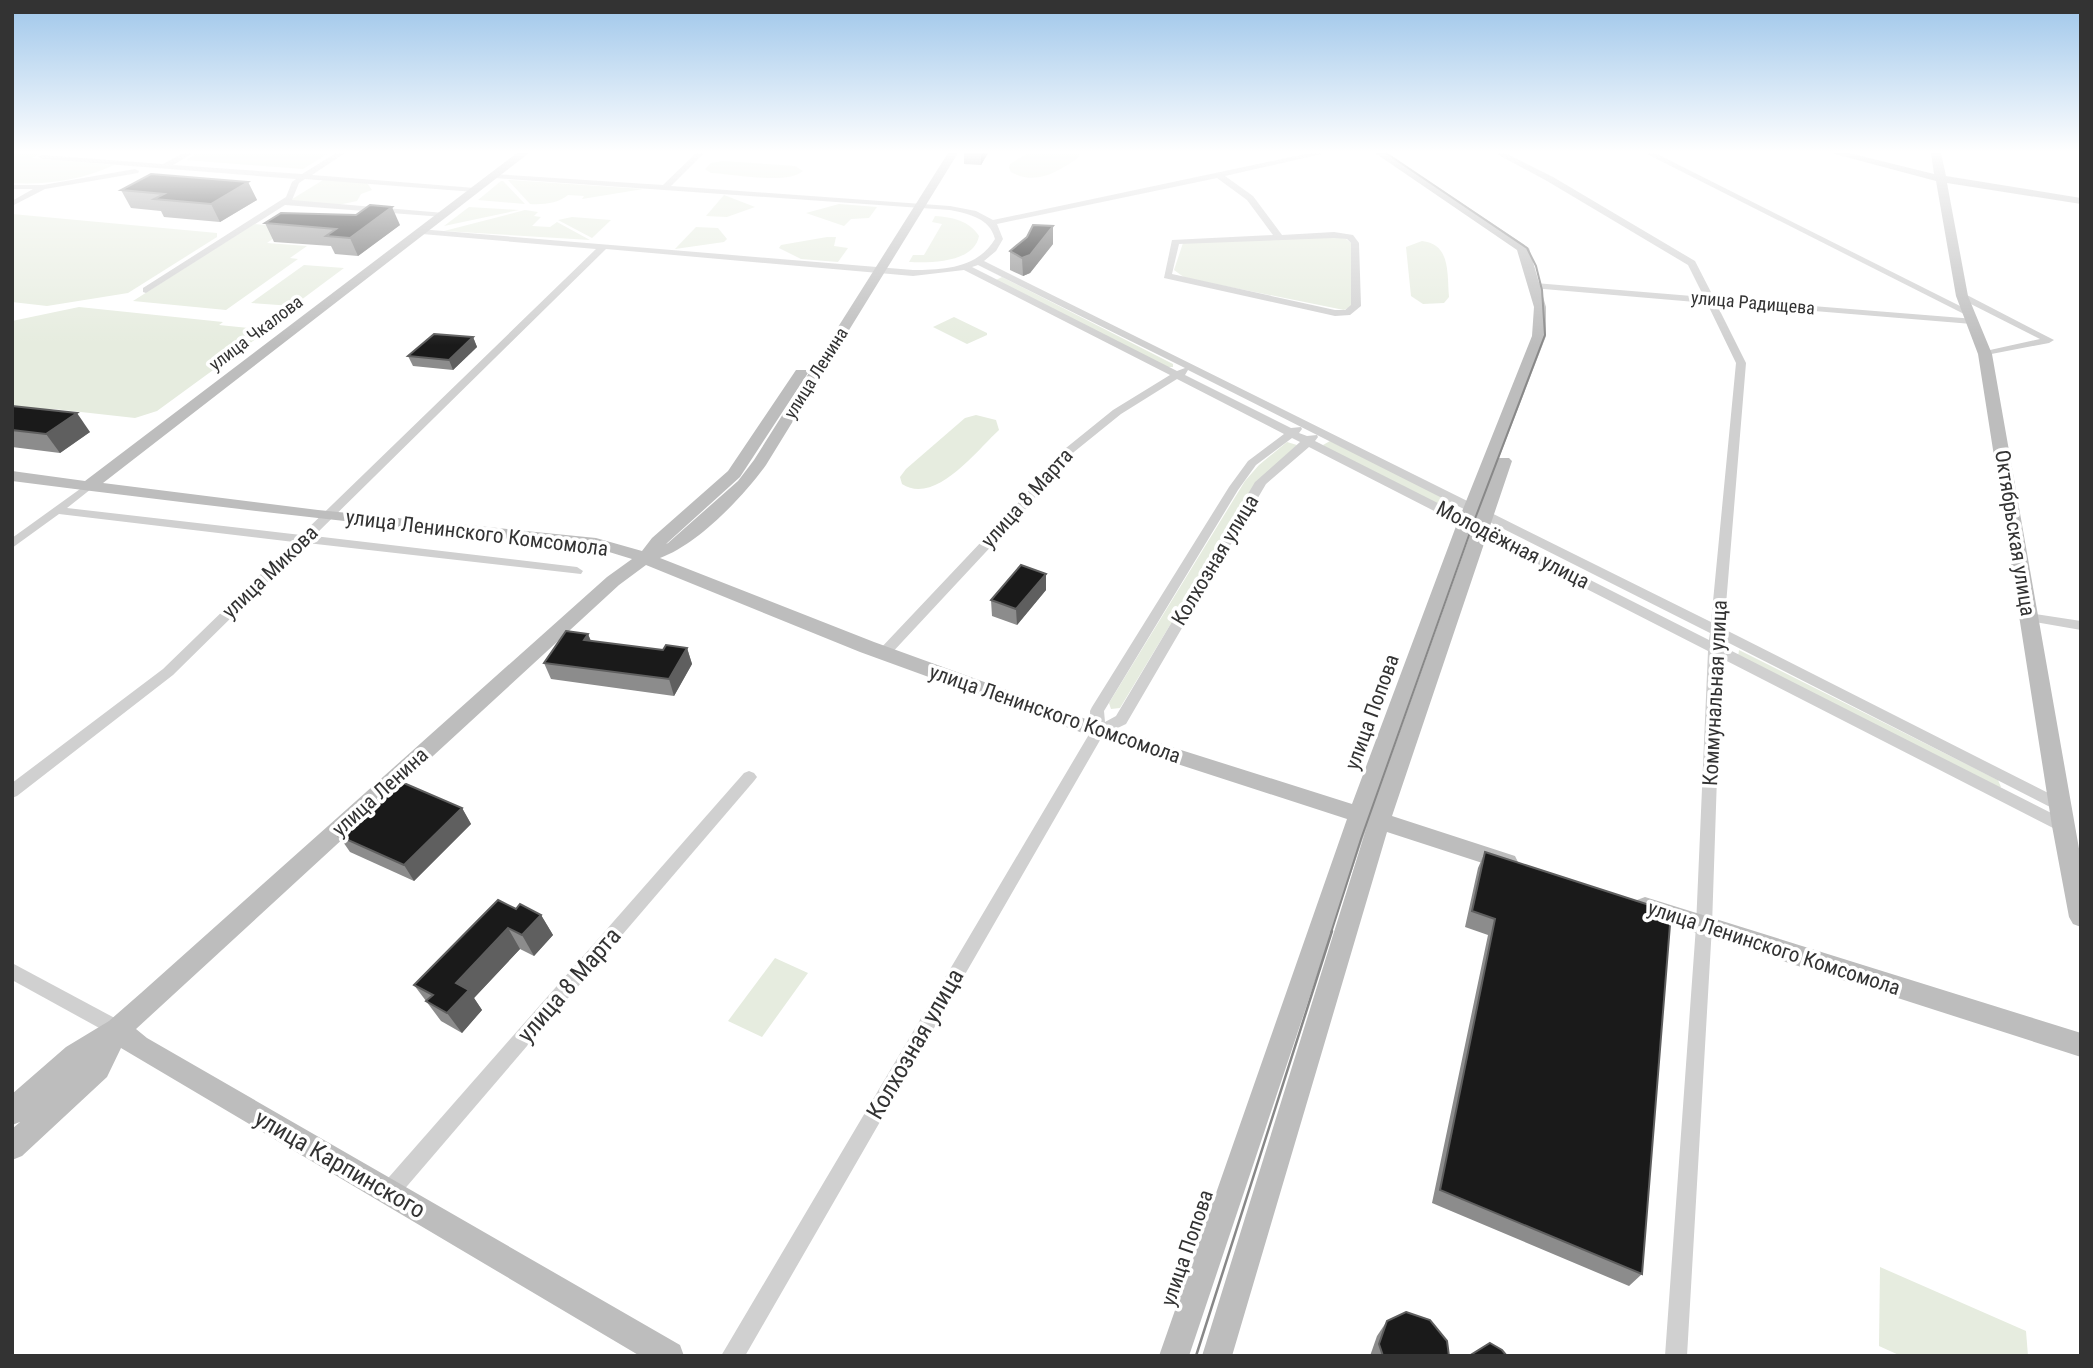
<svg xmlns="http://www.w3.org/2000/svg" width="2093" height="1368" viewBox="0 0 2093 1368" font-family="'Roboto Condensed',sans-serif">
	<rect width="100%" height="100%" fill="#fff"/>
	<g fill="#e6ecdf">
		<path d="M12 153H41L32 158 114 165C82 180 48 185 12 183Z"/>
		<path d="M197 153H329L303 169 186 160Z"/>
		<path d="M1028 153H1080V154L1078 158C1057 172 1036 186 1011 172L1009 168 1010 164Z"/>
		<path d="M723 161 795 166 803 171C788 185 732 174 711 173L705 169 711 163Z"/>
		<path d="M323 180 367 183 372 190 361 194 357 201 338 205 289 201Z"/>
		<path d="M508 180H510L643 189 582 199 584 196 568 195C559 203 543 205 530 204Z"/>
		<path d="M501 181H503L525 204 478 200Z"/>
		<path d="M724 195 755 207 727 217 706 216Z"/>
		<path d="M839 204 877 207 869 218 851 219 844 226 806 213Z"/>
		<path d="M469 207 519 210 444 226Z"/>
		<path d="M525 210 538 212 534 216 541 217 532 226 550 227 557 222 590 240 444 231Z"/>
		<path d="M12 214 217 233V237L128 293 47 306 12 302Z"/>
		<path d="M935 216C952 217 970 221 979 236 974 263 930 263 909 262L913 255H924L942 224 932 222Z"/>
		<path d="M572 217 611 220 592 238 558 220Z"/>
		<path d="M254 224 289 227 267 243 307 246 290 258 298 259 226 310 133 301Z"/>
		<path d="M696 227 718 228 727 239 724 242 675 249Z"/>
		<path d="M1333 236 1346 239 1351 243 1352 306 1344 310 1185 278 1174 270 1183 243Z"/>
		<path d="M827 237H836L834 246 848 248 838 262 801 259 779 248 781 245Z"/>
		<path d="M1422 241C1451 244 1447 274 1449 297L1444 303 1423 304 1411 296 1406 247Z"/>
		<path d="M304 265 344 268 293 306 251 303Z"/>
		<path d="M1002 277 1173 364V367H1167L996 280Z"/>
		<path d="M79 307 223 322 219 325 268 330 157 411 135 418 54 409 32 412 12 410V321Z"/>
		<path d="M954 317 987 333V335L967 344 933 327Z"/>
		<path d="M976 415 996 420 999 430C977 450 935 506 902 484L900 477 906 469 965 418Z"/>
		<path d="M1330 441 1453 501 1448 509 1326 448 1323 445Z"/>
		<path d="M1287 442 1297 445 1255 484 1120 708 1111 709 1109 703 1245 481 1259 465Z"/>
		<path d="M1739 650 1978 770 1998 780 2001 787 1996 788 1738 657Z"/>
		<path d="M775 958 808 973 762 1037 728 1021Z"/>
		<path d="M1880 1267 2026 1331 2028 1356H1901L1879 1346Z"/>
	</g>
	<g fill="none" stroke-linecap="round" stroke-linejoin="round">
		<g fill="#d0d0d0" fill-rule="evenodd">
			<path d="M183 153H193L173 165 302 174 336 153H345L312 175 475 188 479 190 475 192 305 179 299 183 292 200 444 213 448 215 444 217 285 205 146 293 143 292V288L286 197 292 182 296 179 42 159 38 157 42 155 163 164Z"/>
			<path d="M696 153H704L671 186 950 206 976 211 993 220 1310 153H1326L1225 176 1253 196 1282 235 1334 232 1353 235 1359 243 1361 306 1350 315 1335 316 1164 278 1172 240 1273 235 1247 200 1217 178 997 224 1003 239 996 251 984 261 1711 622 1736 363 1707 303 1532 288 1530 286 1535 283 1704 297 1688 265 1547 181 1495 153H1505L1553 177 1695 261 1714 298 1975 319V323L1972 324 1716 303 1746 363 1724 629 2064 801 2067 805 2064 809 2059 811 2054 809 1723 640 1722 646 2069 822 2071 826 2069 830 2063 832 2057 830 1721 658 1712 926 1687 1356H1665L1696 926 1708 651 1309 447 1266 484 1126 724 1103 735 745 1356H721L1091 731 1090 711 1092 707 1229 487 1248 461 1284 434 1177 379 1121 414 1069 456 1025 510 889 656H879L877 653 879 650 1017 504 1061 452 1113 410 1170 375 964 270 913 276 606 249 314 536 577 567 583 571 581 574 307 543 173 675 17 796 12 798V783L163 669 294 542 59 514 12 548V538L87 484 91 485V489L67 508 301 535 596 249 422 234 419 233V229L913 270C944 270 978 268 995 239 990 218 969 214 950 210L494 178 490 176 494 174 663 185ZM1334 238 1347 239 1351 243V305L1345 310H1335L1172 274 1179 244ZM978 265 1185 368 1177 371 972 267ZM1188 370 1710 633 1709 640 1315 441 1318 437 1317 435 1307 436 1299 433 1302 429 1301 427 1291 428 1185 375ZM1292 438 1300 442 1255 482 1116 716 1105 722 1104 711 1238 490 1256 465Z"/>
			<path d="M1645 153H1655L1974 313 1966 315Z"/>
			<path d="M135 169 139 171 138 173 45 189 12 206V201L33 189H12V185H43Z"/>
			<path d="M1959 294H1965L2054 340 2049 343 1981 356V352L2040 339 1959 298Z"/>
			<path d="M2028 613 2081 621V630L2023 620 2021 617 2023 614Z"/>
			<path d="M749 771 754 773 757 777 754 781 396 1199 389 1202 382 1199 379 1192 382 1185 744 773Z"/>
			<path d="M12 963 124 1023 127 1029 124 1035 118 1037 112 1035 12 980Z"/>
		</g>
		<g fill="#bdbdbd" fill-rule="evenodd">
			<path d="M517 153H529L103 483 318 510 596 538 642 551 652 538 728 471 796 370H806L808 373 740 477 666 544 668 543 738 481 754 460 948 153H958L766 465C742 498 698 544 660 558L874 642 1105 726 1352 804 1455 529 1532 336 1534 307 1517 250 1375 153H1387L1529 248 1546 307V336L1499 458H1509L1512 461 1392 816 1515 856 1518 862 1515 868 1507 871 1387 832 1232 1356H1202L1367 826 1189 1356H1159L1347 819 1091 736 860 652 646 565 619 585 136 1029 147 1038 680 1345 684 1356H640L121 1048 107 1077 22 1156 12 1160V1129L20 1122 12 1125V1094L66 1047 109 1021 141 993 607 577 632 559 596 548C401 528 206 506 12 481V471L85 481ZM1481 504 1372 810 1471 529Z"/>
			<path d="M1831 153H1849L1934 174 1931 153H1941L1946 176 2081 198V204L1947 183 1968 296 1992 354 2081 860V927L2073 924 2069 917 2052 826 1978 354 1956 296 1936 181Z"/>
			<path d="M1645 897 2081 1033V1057L1637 914 1634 907 1637 900Z"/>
		</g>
		<path stroke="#888" stroke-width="2" d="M1331 933 1361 839 1473 524 1545 335 1542 290 1536 266 1527 248 1386 153"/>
		<path stroke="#888" stroke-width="2.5" d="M1196 1356 1332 931"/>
	</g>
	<g fill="#8c8c8c">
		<path d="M964 153H988L981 165 964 164Z"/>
		<path d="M248 182 257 200 220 222 164 217 161 211 131 208 121 190Z"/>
		<path d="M265 223 400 225 358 256 335 254 331 246 274 242Z"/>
		<path d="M1053 244 1030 273 1023 276 1010 270V251Z"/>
		<path d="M473 337 477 347 453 370 413 366 408 356Z"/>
		<path d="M12 406 90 432 60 453 12 447Z"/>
		<path d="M1046 590 1017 625 992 616 991 600Z"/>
		<path d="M588 634 591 641 663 650 687 648 692 664 674 696 551 679 544 663Z"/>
		<path d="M462 808 471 824 414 881 350 852 339 836Z"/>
		<path d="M1485 852 1642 1274 1629 1286 1432 1203 1488 935 1465 927 1478 868Z"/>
		<path d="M516 909 541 915 553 935 534 956 520 949 474 998 482 1010 462 1033 441 1021 414 985Z"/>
		<path d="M1387 1321 1449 1356H1370L1377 1336Z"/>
	</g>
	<g fill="#5f5f5f">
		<path d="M981 153H988L981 165Z"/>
		<path d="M248 182 257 200 220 222 211 204Z"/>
		<path d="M392 207 400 225 358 256 350 238Z"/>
		<path d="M1053 226V244L1030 273 1023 276 1022 258Z"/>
		<path d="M473 337 477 347 453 370 449 360Z"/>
		<path d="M77 413 90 432 60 453 46 434Z"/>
		<path d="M1046 574V590L1017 625 1016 609Z"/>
		<path d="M588 634 594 650 584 640Z"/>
		<path d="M687 648 692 664 674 696 669 679Z"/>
		<path d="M462 808 471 824 414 881 404 865Z"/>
		<path d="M541 915 553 935 534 956 522 935Z"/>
		<path d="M508 928 520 949 474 998 482 1010 462 1033 447 1013 456 983Z"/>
	</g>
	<g fill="#1a1a1a" stroke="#5f5f5f" stroke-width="2">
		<path d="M151 174 248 182 211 204 154 199 164 194 121 190Z"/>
		<path d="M370 205 392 207 350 238 326 236 336 229 265 223 281 213 356 215Z"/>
		<path d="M1033 225 1053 226 1030 255 1022 258 1010 251 1027 237Z"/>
		<path d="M434 334 473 337 449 360 408 356Z"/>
		<path d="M12 406 77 413 46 434 12 430Z"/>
		<path d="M1021 565 1046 574 1016 609 991 600Z"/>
		<path d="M566 631 588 634 584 640 663 650 666 645 687 648 669 679 544 663Z"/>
		<path d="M399 781 462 808 404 865 339 836Z"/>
		<path d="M1485 852 1671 912 1642 1274 1440 1190 1495 919 1472 911Z"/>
		<path d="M498 900 516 909 520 904 541 915 522 935 508 928 456 983 469 990 447 1013 426 1001 433 995 414 985Z"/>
		<path d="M1406 1312 1430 1320 1447 1341 1449 1356H1383L1379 1344 1387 1321Z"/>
		<path d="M1490 1343 1502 1350 1507 1356H1469Z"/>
	</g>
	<linearGradient id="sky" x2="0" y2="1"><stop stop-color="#9ec6ea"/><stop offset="0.44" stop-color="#fff"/><stop offset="1" stop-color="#fff" stop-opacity="0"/></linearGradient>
	<rect width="2093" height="345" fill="url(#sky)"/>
	<g text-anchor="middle" stroke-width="7" stroke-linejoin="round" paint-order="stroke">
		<g font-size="18" fill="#333" stroke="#fff">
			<text transform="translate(1753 303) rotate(5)" y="6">улица Радищева</text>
			<text transform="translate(256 333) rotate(-37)" y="6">улица Чкалова</text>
			<text transform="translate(816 373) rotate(-58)" y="6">улица Ленина</text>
		</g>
		<g font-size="21" fill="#333" stroke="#fff">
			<text transform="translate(1027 498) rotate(-48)" y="7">улица 8 Марта</text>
			<text transform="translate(477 533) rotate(7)" y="7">улица Ленинского Комсомола</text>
			<text transform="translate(2015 533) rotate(81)" y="7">Октябрьская улица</text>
			<text transform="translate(1513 545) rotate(27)" y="7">Молодёжная улица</text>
			<text transform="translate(1215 560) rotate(-59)" y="7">Колхозная улица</text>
			<text transform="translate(270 572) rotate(-44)" y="7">улица Микова</text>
			<text transform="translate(1715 693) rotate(-87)" y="7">Коммунальная улица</text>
			<text transform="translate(1372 712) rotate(-70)" y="7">улица Попова</text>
			<text transform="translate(1055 714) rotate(19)" y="7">улица Ленинского Комсомола</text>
			<text transform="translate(380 792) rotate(-42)" y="7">улица Ленина</text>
			<text transform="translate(1774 948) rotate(18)" y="7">улица Ленинского Комсомола</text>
			<text transform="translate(1187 1248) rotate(-71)" y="7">улица Попова</text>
		</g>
		<g font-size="24" fill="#333" stroke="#fff">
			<text transform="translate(569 985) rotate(-49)" y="8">улица 8 Марта</text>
			<text transform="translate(915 1044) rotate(-60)" y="8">Колхозная улица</text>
			<text transform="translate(340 1164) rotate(30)" y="8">улица Карпинского</text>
		</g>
	</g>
	<rect width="2093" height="1368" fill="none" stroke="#333333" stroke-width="28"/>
</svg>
